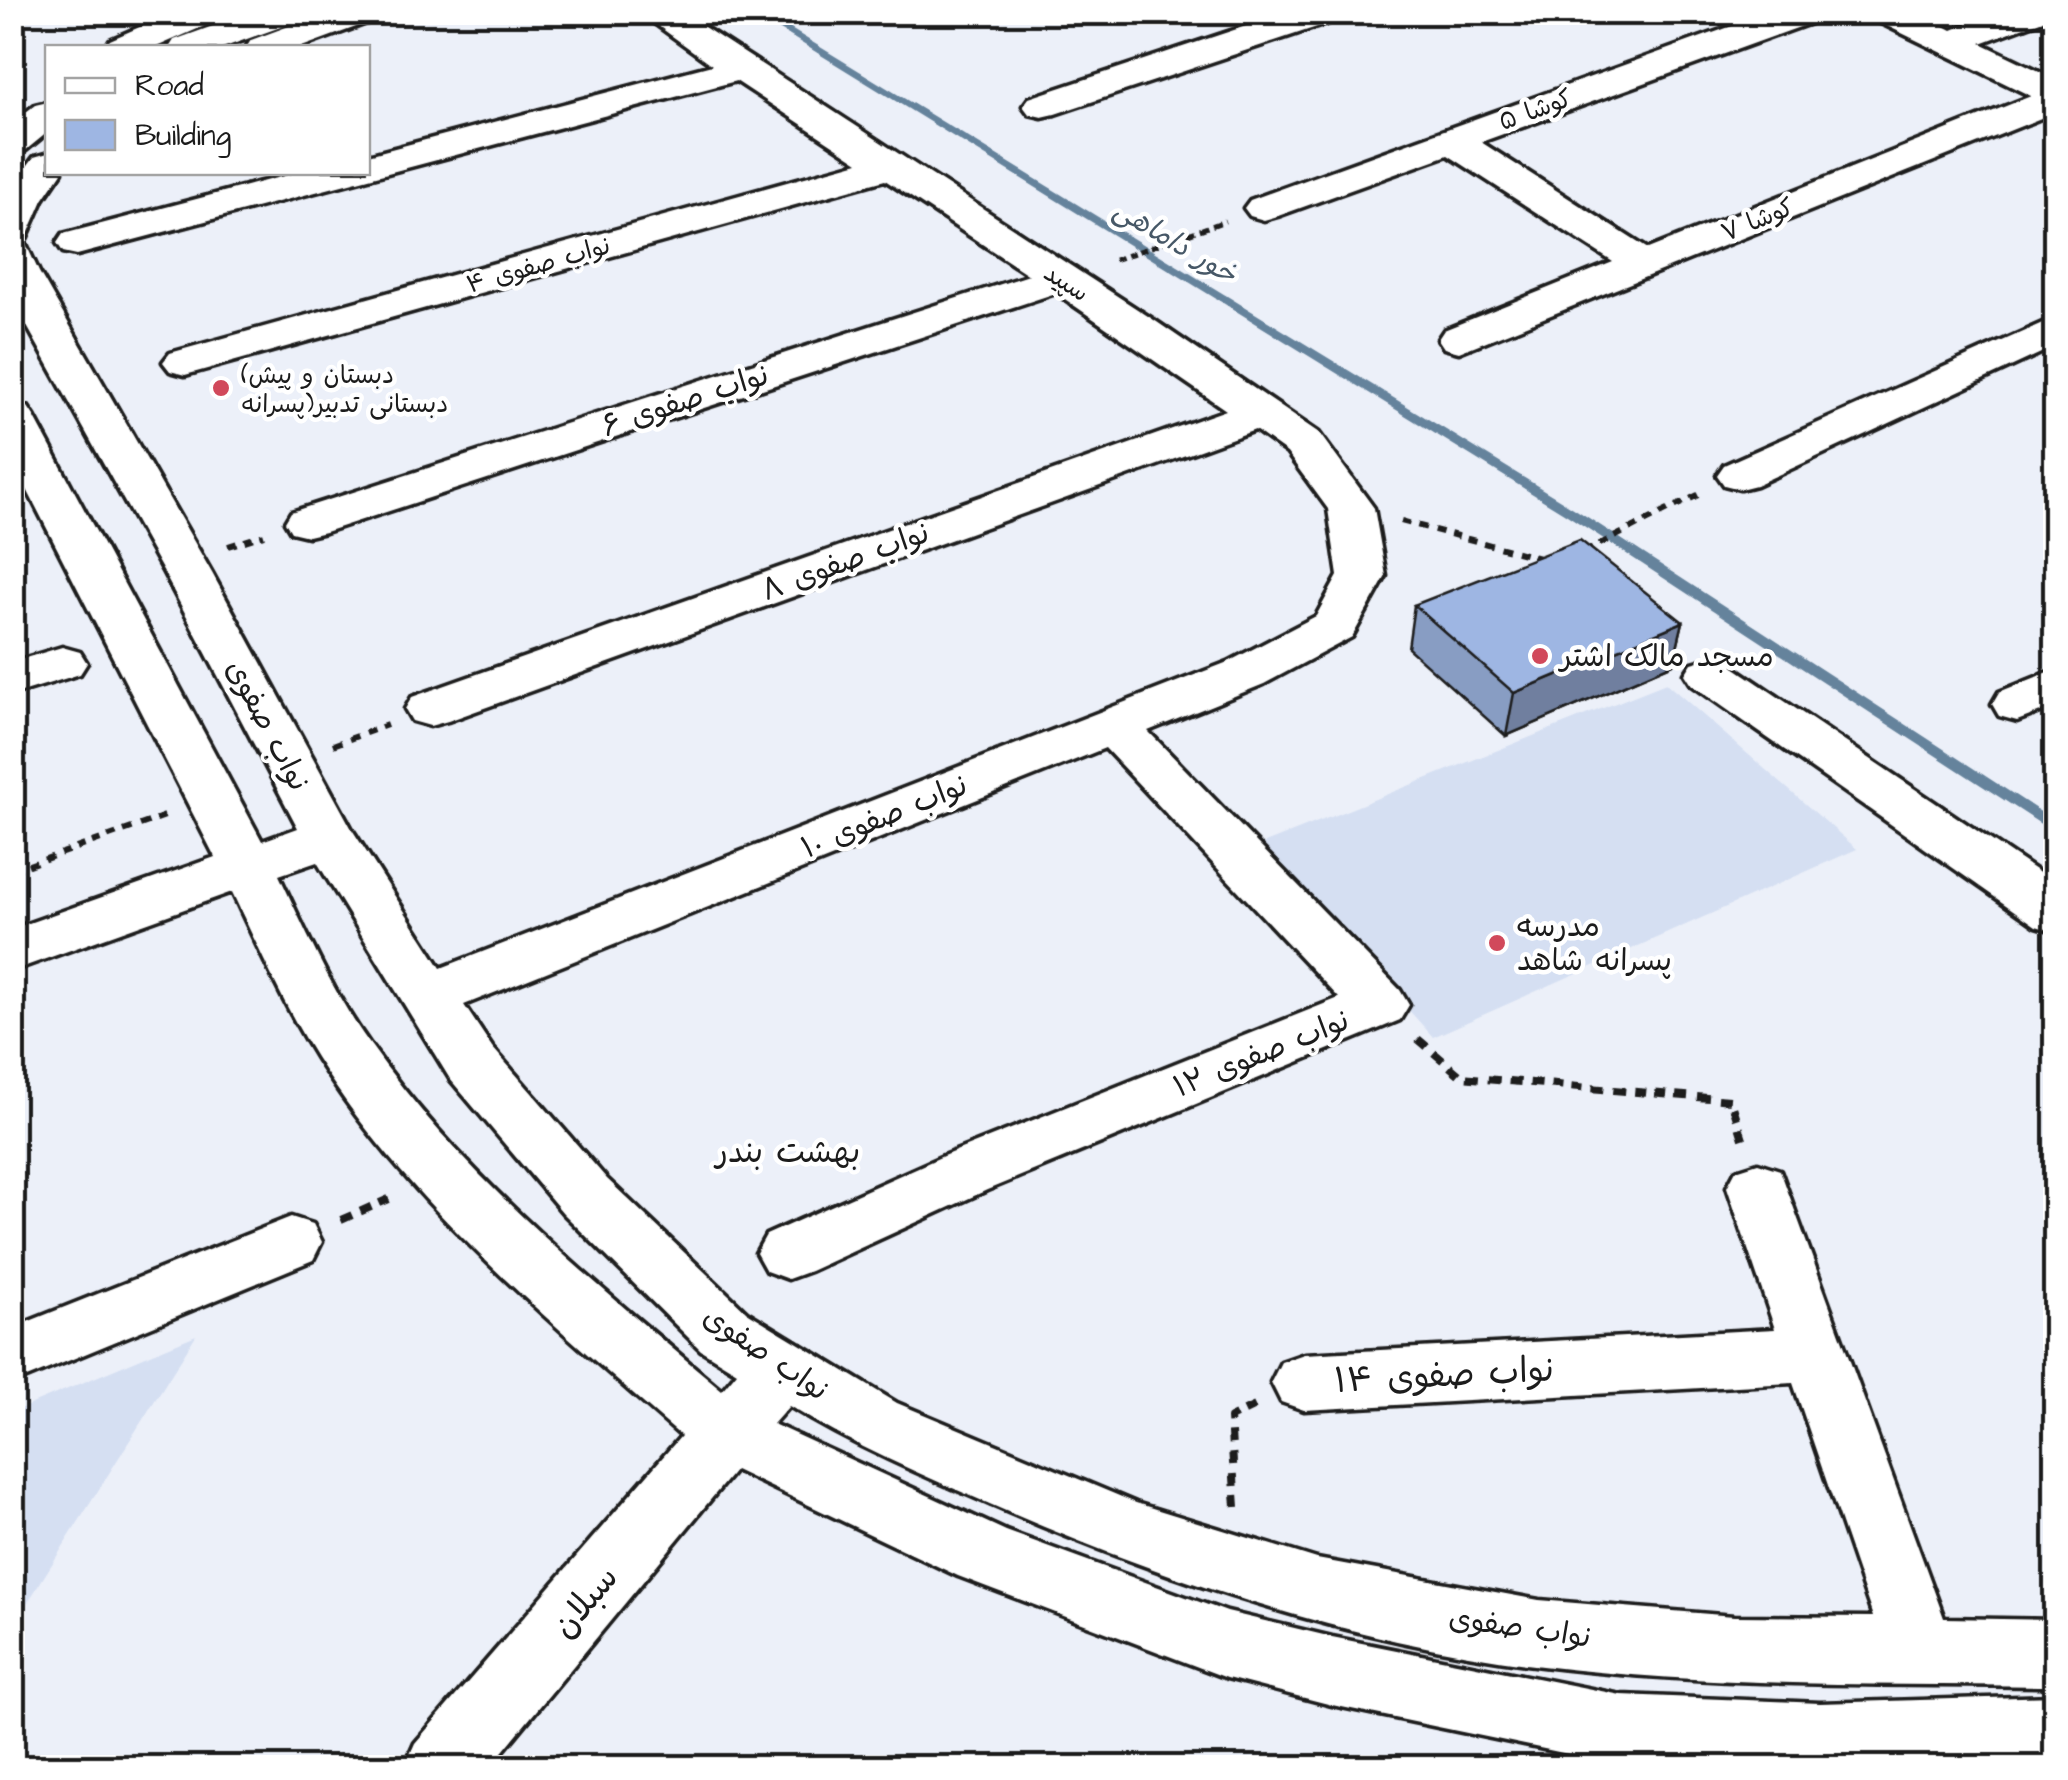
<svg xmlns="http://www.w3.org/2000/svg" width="2068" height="1780" viewBox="0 0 2068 1780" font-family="'Architects Daughter','Playpen Sans Arabic',sans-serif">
	<rect width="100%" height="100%" fill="#ecf0f9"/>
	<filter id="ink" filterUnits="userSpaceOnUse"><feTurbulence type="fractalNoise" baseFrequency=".01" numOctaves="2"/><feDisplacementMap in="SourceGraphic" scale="20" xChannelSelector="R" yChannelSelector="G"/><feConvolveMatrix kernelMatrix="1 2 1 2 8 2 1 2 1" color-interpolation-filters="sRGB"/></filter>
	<g filter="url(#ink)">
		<g fill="#d5dff2">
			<path d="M1666 683 1857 849 1433 1037 1260 845Z"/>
			<path d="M196 1335 13 1626V1412Z"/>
		</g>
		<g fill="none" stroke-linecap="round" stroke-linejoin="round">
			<path fill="#65839c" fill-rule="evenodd" d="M751 12H763L1575 509 2056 822V834L1567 515Z"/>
			<defs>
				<g id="minor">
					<path d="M174 12H222L218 20 154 48H105L110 40Z"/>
					<path d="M252 12H304L300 20 222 48H169L174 40Z"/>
					<path d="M327 12H379L375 20 299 48H246L251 40Z"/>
					<path d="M639 12H681L1154 320 1319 433 1374 508 1386 576 1352 637 1264 684 1148 731 1400 990 1409 1005 1400 1020 987 1190 810 1271 788 1279 766 1271 756 1253 766 1235 943 1156 1339 998 1105 748 464 1005 492 1047 607 1179 747 1312 897 1403 1136 1503 1317 1559 1539 1600 1734 1616 1873 1617 1793 1383 1304 1410 1281 1402 1271 1382 1281 1362 1304 1354 1775 1329 1727 1187 1736 1170 1758 1163 1780 1170 1944 1618 2056 1620V1686C1885 1684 1713 1687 1542 1666 1352 1643 1168 1581 992 1505 922 1475 854 1446 789 1406L773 1424 1006 1531 1227 1612 1332 1637 1621 1695 1820 1703 2056 1696V1766L1621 1765 1332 1705 1227 1678 958 1576 735 1470 489 1768H404L415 1743 681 1436C555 1325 420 1215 327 1074 289 1018 261 953 232 892L12 971V929L215 857 12 460V403L28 407 34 416 262 841 298 828 164 573 12 299V186L34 157 48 153V172H62L43 200 26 239 15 241 26 244 39 272 212 573 353 831 441 968 1228 662 1316 616 1338 576 1328 509 1287 453 1255 430 448 721 430 726 412 721 405 709 412 697 1226 410 1056 293 325 532 308 536 291 532 285 522 291 512 1029 275 885 180 200 371 185 375 170 371 163 362 170 353 859 162 736 81 77 255 63 252 57 243 63 234 299 172H368V155L712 65ZM317 862 450 1079 563 1213 701 1350 737 1372 722 1390C596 1284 465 1179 369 1043 332 992 306 932 279 875Z"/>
					<path d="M1288 12H1342L1338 20 1055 114 1042 117 1029 114 1023 106 1029 98Z"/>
					<path d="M1771 12H1823L1819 20 1481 142 1648 249 2031 96 1875 20 1871 12H1917L1952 30 1997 12H2047L2043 20 1981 43 2056 79V112L1459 352 1444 348 1438 339 1444 330 1613 262 1448 155 1278 216 1264 220 1250 216 1244 208 1250 200Z"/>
					<path d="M48 102V132L26 150 12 153V123L35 105Z"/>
					<path d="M2056 317V346L1756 485 1740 489 1724 485 1717 475 1724 465Z"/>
					<path d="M62 647 80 652 87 663 80 674 12 695V662Z"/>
					<path d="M1710 658 1728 663 2056 884V932L2036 926 1692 685 1685 674 1692 663Z"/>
					<path d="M2056 669V706L2017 721 1999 716 1992 704 1999 692Z"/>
					<path d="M291 1217 313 1224 322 1242 313 1260 12 1384V1328Z"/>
				</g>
			</defs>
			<use href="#minor" stroke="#1c1c1c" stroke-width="7"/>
			<path stroke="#1c1c1c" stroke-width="5" stroke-dasharray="8 5" stroke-linecap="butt" d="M1114 260 1225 221"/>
			<g stroke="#1c1c1c" stroke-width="6" stroke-dasharray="9 8" stroke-linecap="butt">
				<path d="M1401 521 1543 559"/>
				<path d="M228 546 264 535"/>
				<path d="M1584 552 1698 495"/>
				<path d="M333 745 387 725"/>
				<path d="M12 871 165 816"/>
			</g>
			<g stroke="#1c1c1c" stroke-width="8" stroke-dasharray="12 9" stroke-linecap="butt">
				<path d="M1418 1039 1462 1077 1731 1100 1744 1142"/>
				<path d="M341 1220 389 1199"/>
				<path d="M1236 1507 1230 1418 1255 1406"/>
			</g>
			<use href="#minor" fill="#fff" fill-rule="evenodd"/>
		</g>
		<path fill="#889dc3" stroke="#1c1c1c" stroke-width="2.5" d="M1414 605 1683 622 1673 664 1506 736 1408 648Z"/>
		<path fill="#6f7f9f" stroke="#1c1c1c" stroke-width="2.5" d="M1683 622 1673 664 1506 736 1514 693Z"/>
		<path fill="#9eb6e3" stroke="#1c1c1c" stroke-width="2.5" d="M1580 540 1683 622 1514 693 1414 605Z"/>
	</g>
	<g fill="#d1495b" stroke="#fff" stroke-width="4">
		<circle cx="221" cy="388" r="10"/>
		<circle cx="1540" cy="656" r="10"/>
		<circle cx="1497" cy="943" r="10"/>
	</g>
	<g text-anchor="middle" stroke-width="9" stroke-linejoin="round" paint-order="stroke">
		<g font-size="25" fill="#1c1c1c" stroke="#fff">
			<text transform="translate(1535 109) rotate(-20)" y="9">کوشا ۵</text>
			<text transform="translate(1757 219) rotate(-22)" y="9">کوشا ۷</text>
			<text transform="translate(538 264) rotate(-16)" y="9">نواب صفوی ۴</text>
			<text transform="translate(1067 282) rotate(33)" y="9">سپید</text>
		</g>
		<g font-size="25" fill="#1c1c1c" stroke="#fff" text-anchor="start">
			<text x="241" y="383">(دبستان و پیش<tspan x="241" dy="29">دبستانی تدبیر(پسرانه</tspan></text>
		</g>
		<g font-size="28" font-style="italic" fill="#475867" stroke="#fff">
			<text transform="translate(1176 241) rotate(31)" y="10">خور داماهی</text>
		</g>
		<g font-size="30" fill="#1c1c1c" stroke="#fff">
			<text transform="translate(685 400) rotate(-18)" y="10">نواب صفوی ۶</text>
			<text transform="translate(845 561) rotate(-20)" y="10">نواب صفوی ۸</text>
			<text transform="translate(268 725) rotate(62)" y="10">نواب صفوی</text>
			<text transform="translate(884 816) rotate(-22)" y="10">نواب صفوی ۱۰</text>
			<text transform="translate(1261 1053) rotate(-22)" y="10">نواب صفوی ۱۲</text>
			<text transform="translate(766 1353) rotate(34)" y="10">نواب صفوی</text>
			<text transform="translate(1520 1627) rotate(8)" y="10">نواب صفوی</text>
		</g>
		<g font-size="30" fill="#1c1c1c" stroke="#fff" text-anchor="start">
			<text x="1560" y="666">مسجد مالک اشتر</text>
			<text x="1517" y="936">مدرسه<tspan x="1517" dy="34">پسرانه شاهد</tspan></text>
		</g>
		<g font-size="32" fill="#1c1c1c" stroke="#fff">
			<text x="788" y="1162">بهشت بندر</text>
		</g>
		<g font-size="35" fill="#1c1c1c" stroke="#fff">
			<text transform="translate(1444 1374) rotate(-3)" y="12">نواب صفوی ۱۴</text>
			<text transform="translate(584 1601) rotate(-50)" y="12">سبلان</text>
		</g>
	</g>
	<rect width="2068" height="1780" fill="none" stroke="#fff" stroke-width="50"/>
	<rect x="25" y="25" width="2018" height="1730" fill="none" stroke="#1c1c1c" stroke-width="4" filter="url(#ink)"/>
	<rect x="45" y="45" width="325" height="130" fill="#ffffff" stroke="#a4a4a4" stroke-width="2.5"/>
	<rect x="65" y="78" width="50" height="15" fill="#ffffff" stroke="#a4a4a4" stroke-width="2.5"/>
	<text x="135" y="95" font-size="30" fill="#1c1c1c">Road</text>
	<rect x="65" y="120" width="50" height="30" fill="#9eb6e3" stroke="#a4a4a4" stroke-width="2.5"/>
	<text x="135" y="145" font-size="30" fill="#1c1c1c">Building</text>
</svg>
